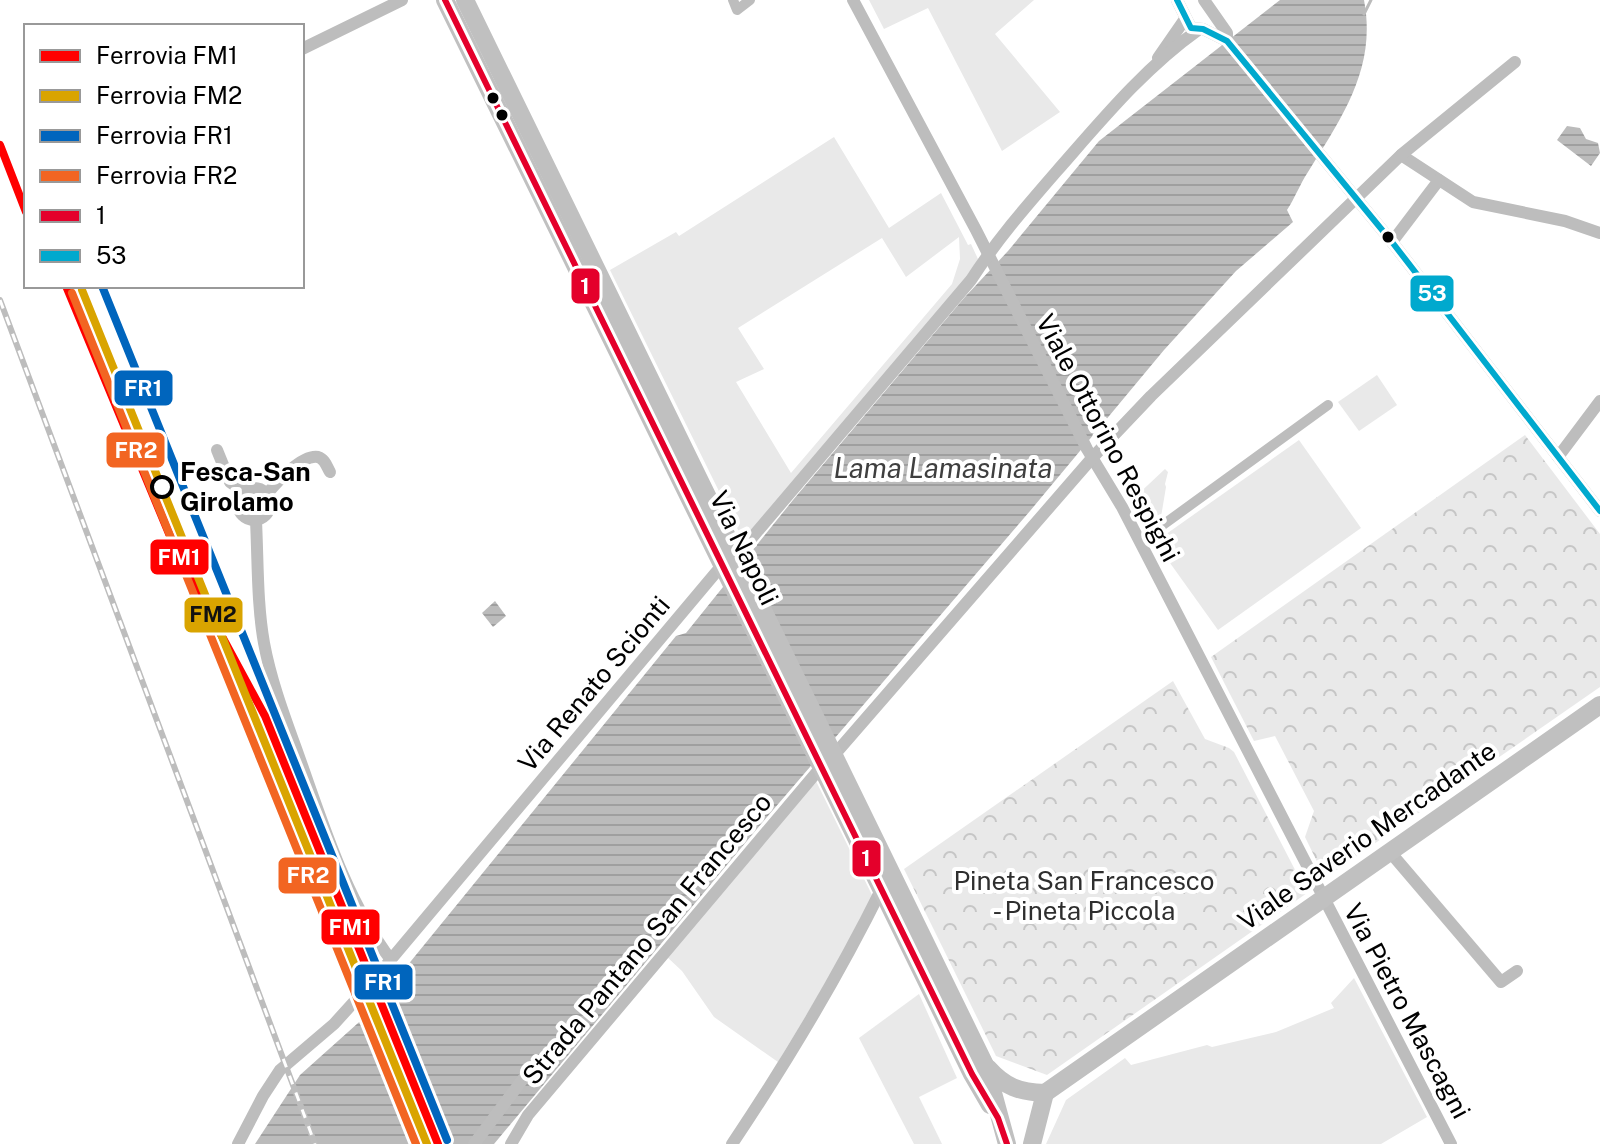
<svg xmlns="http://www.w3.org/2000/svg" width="1600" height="1144" viewBox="0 0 1600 1144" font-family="'Public Sans',sans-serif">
	<defs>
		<pattern id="forest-crowns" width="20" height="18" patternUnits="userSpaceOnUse" patternTransform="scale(2)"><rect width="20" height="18" fill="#e9e9e9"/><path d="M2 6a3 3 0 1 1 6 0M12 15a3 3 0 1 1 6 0" fill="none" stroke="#c6c6c6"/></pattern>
		<pattern id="water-rules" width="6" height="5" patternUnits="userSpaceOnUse" patternTransform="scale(2)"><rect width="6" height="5" fill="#bbb"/><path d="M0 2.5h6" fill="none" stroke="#9f9f9f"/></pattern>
	</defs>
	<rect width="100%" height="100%" fill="#fff"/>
	<g fill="#e9e9e9" fill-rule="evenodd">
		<path d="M869 0H1034L995 34 1060 112 1002 151 928 8 884 29Z"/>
		<path d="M834 137 889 228 941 193 968 245 971 244 978 259 975 269 743 540 610 270 676 232 679 236ZM959 237 960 259 952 284 791 473 736 382 764 369 738 328 882 238 906 277Z"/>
		<path d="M1377 375 1397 405 1359 431 1338 402Z"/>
		<path d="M1299 440 1361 528 1218 630 1155 542Z"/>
		<path d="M1165 469 1168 472 1165 484 1166 487 1161 517 1146 527 1132 500Z"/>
		<path d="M815 779 873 897 851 941 778 1062 714 1017 682 971 667 957Z"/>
		<path d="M1354 978 1427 1117 1381 1144H1046L1066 1100 1125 1058 1131 1065 1207 1045 1212 1047 1276 1032 1334 1008 1331 1003Z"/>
		<path d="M919 994 957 1078 919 1097 942 1144H914L859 1038Z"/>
	</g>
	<g fill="url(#forest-crowns)">
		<path d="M1525 435 1600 534V687L1325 878 1305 837 1314 811 1275 736 1254 741 1211 657Z"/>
		<path d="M1173 681 1205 739 1229 748 1234 752 1307 893 1047 1075 996 1056 904 869Z"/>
	</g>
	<g fill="url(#water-rules)">
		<path d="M1280 0H1364C1377 68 1342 117 1308 172 1300 184 1295 198 1287 210L1293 222 1236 271 1164 350 1030 511 767 817 494 1144H255L300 1075 367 1015 676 636 686 633 793 500 964 298 1008 251 1099 141Z"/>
		<path d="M1567 126 1580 128 1586 139 1598 143 1600 153 1591 166 1557 140Z"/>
		<path d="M495 601 506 616 493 627 482 613Z"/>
	</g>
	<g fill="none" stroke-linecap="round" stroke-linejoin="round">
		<path stroke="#bbb" stroke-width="3" d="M1364 14 1371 0"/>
		<g stroke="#bdbdbd" stroke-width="10">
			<path d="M733 0 737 10 750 0"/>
			<path d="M1156 530 1328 405"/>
		</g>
		<g stroke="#bdbdbd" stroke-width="12">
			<path d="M853 0 976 230 1087 449 1122 507 1451 1144"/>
			<path d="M1177 0 1191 28 1203 29 1227 41"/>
			<path d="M1204 0 1227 33V41L1392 242 1600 511"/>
			<path d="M302 49 402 0"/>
			<path d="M1158 58 1185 19"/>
			<path d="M1401 155 1473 202 1565 221 1600 233"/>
			<path d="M1392 242 1439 180"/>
			<path d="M217 450 230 482 243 491"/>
			<path d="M1558 457 1600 401"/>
			<circle cx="254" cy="504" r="16"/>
			<path d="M267 494C276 483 302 454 318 457 325 459 327 467 330 472"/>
			<path d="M256 521C258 561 257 604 264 643 271 681 285 718 298 754 323 824 346 900 391 960"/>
			<path d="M835 754 1093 457 1151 396 1401 155 1515 62"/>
			<path d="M1390 852 1501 982 1517 971"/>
			<path d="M238 1144 263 1096 280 1070 334 1024 372 982 723 564 750 540 971 280C998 238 1030 202 1063 164 1105 116 1146 67 1198 30"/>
			<path d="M474 1144 523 1079"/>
			<path d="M511 1144 528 1115 822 766"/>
			<path d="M732 1144C787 1062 838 977 882 888"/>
		</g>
		<g stroke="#c0c0c0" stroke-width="18">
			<path d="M445 0 972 1074 990 1105"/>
			<path d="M465 0 986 1067 1007 1144"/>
			<path d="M988 1068C1005 1087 1019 1092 1045 1093"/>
			<path d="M1045 1093 1600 705"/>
			<path d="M1032 1144 1045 1093"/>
		</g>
		<defs>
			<path id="rail" d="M0 300 315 1144"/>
		</defs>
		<use href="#rail" stroke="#bdbdbd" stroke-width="6"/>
		<use href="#rail" stroke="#fff" stroke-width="3" stroke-dasharray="9" stroke-linecap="butt"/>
		<defs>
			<path id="bus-1" d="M445 0 972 1074 998 1118 1007 1144"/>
			<path id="bus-2" d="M1177 0 1191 28 1203 29 1227 41 1392 242 1600 511"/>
		</defs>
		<use href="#bus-1" stroke="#fff" stroke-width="12"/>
		<use href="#bus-2" stroke="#fff" stroke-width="12"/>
		<use href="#bus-1" stroke="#e4002b" stroke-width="6"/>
		<use href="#bus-2" stroke="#00a9ce" stroke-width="6"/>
		<defs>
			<g id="rail-1">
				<path d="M0 145 26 212"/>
				<path d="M66 286 177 553 265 716 438 1144"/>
			</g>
			<path id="rail-2" d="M82 290 427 1144"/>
			<path id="rail-3" d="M102 286 447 1140"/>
			<path id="rail-4" d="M72 293 416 1144"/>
		</defs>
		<use href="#rail-1" stroke="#fff" stroke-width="14"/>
		<use href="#rail-2" stroke="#fff" stroke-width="14"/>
		<use href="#rail-3" stroke="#fff" stroke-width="14"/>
		<use href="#rail-4" stroke="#fff" stroke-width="14"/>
		<use href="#rail-1" stroke="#f00" stroke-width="8"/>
		<use href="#rail-2" stroke="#d9a400" stroke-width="8"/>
		<use href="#rail-3" stroke="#0065bd" stroke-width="8"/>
		<use href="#rail-4" stroke="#f26522" stroke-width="8"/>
	</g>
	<g fill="#000" stroke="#fff" stroke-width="3">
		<circle cx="493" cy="98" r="7"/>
		<circle cx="502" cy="115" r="7"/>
		<circle cx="1388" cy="237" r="7"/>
	</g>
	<circle fill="#fff" stroke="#000" stroke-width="4" cx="162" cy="487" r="10"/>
	<g text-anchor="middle" stroke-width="8" stroke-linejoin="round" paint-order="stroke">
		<g font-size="26" fill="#000" stroke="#fff">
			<text transform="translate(1108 438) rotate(62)" y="9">Viale Ottorino Respighi</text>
			<text transform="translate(744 548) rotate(64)" y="9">Via Napoli</text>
			<text transform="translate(594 684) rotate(-50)" y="9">Via Renato Scionti</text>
			<text transform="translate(1367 836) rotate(-35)" y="9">Viale Saverio Mercadante</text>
			<text transform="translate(647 939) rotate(-50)" y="9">Strada Pantano San Francesco</text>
			<text transform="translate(1407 1011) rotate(62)" y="9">Via Pietro Mascagni</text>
		</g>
		<g font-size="26" font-weight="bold" fill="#000" stroke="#fff" text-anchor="start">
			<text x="180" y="481">Fesca-San<tspan x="180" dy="30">Girolamo</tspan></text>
		</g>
		<g font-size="26" fill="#2e2e2e" stroke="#fff">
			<text x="1084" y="890">Pineta San Francesco<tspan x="1084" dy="30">- Pineta Piccola</tspan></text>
		</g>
		<g font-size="28" font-style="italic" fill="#3f3f3f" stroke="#fff">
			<text x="943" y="478">Lama Lamasinata</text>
		</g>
	</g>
	<g stroke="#fff" stroke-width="3">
		<rect x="570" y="267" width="31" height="38" rx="8" fill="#e4002b"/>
		<rect x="1409" y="274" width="46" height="39" rx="8" fill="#00a9ce"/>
		<rect x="113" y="369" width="61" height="38" rx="8" fill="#0065bd"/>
		<rect x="105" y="431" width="61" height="38" rx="8" fill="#f26522"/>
		<rect x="149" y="538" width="61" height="38" rx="8" fill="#f00"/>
		<rect x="183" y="596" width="61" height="38" rx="8" fill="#d9a400"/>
		<rect x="851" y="839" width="31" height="39" rx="8" fill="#e4002b"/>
		<rect x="277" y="856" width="61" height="39" rx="8" fill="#f26522"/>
		<rect x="320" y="908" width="61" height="38" rx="8" fill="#f00"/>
		<rect x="353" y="963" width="61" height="38" rx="8" fill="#0065bd"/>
	</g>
	<g font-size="22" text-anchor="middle" font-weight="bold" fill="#fff">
		<text x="585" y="294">1</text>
		<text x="1432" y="301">53</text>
		<text x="143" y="396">FR1</text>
		<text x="136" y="458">FR2</text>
		<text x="179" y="565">FM1</text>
		<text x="866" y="866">1</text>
		<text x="308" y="883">FR2</text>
		<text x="350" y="935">FM1</text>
		<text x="383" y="990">FR1</text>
	</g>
	<g font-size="22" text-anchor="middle" font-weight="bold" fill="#111">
		<text x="213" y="622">FM2</text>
	</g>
	<rect x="24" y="24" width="280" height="264" fill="#ffffff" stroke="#999999" stroke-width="2"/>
	<rect x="40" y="50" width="40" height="12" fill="#ff0000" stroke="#999999" stroke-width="2"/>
	<text x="96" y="64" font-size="24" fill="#000000">Ferrovia FM1</text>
	<rect x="40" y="90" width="40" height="12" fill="#d9a400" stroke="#999999" stroke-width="2"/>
	<text x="96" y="104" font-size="24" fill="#000000">Ferrovia FM2</text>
	<rect x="40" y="130" width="40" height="12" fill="#0065bd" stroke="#999999" stroke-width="2"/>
	<text x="96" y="144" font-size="24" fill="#000000">Ferrovia FR1</text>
	<rect x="40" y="170" width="40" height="12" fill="#f26522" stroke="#999999" stroke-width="2"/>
	<text x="96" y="184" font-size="24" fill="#000000">Ferrovia FR2</text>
	<rect x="40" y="210" width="40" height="12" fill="#e4002b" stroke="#999999" stroke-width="2"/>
	<text x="96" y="224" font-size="24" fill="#000000">1</text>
	<rect x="40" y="250" width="40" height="12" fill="#00a9ce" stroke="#999999" stroke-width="2"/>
	<text x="96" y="264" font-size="24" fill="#000000">53</text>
</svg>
